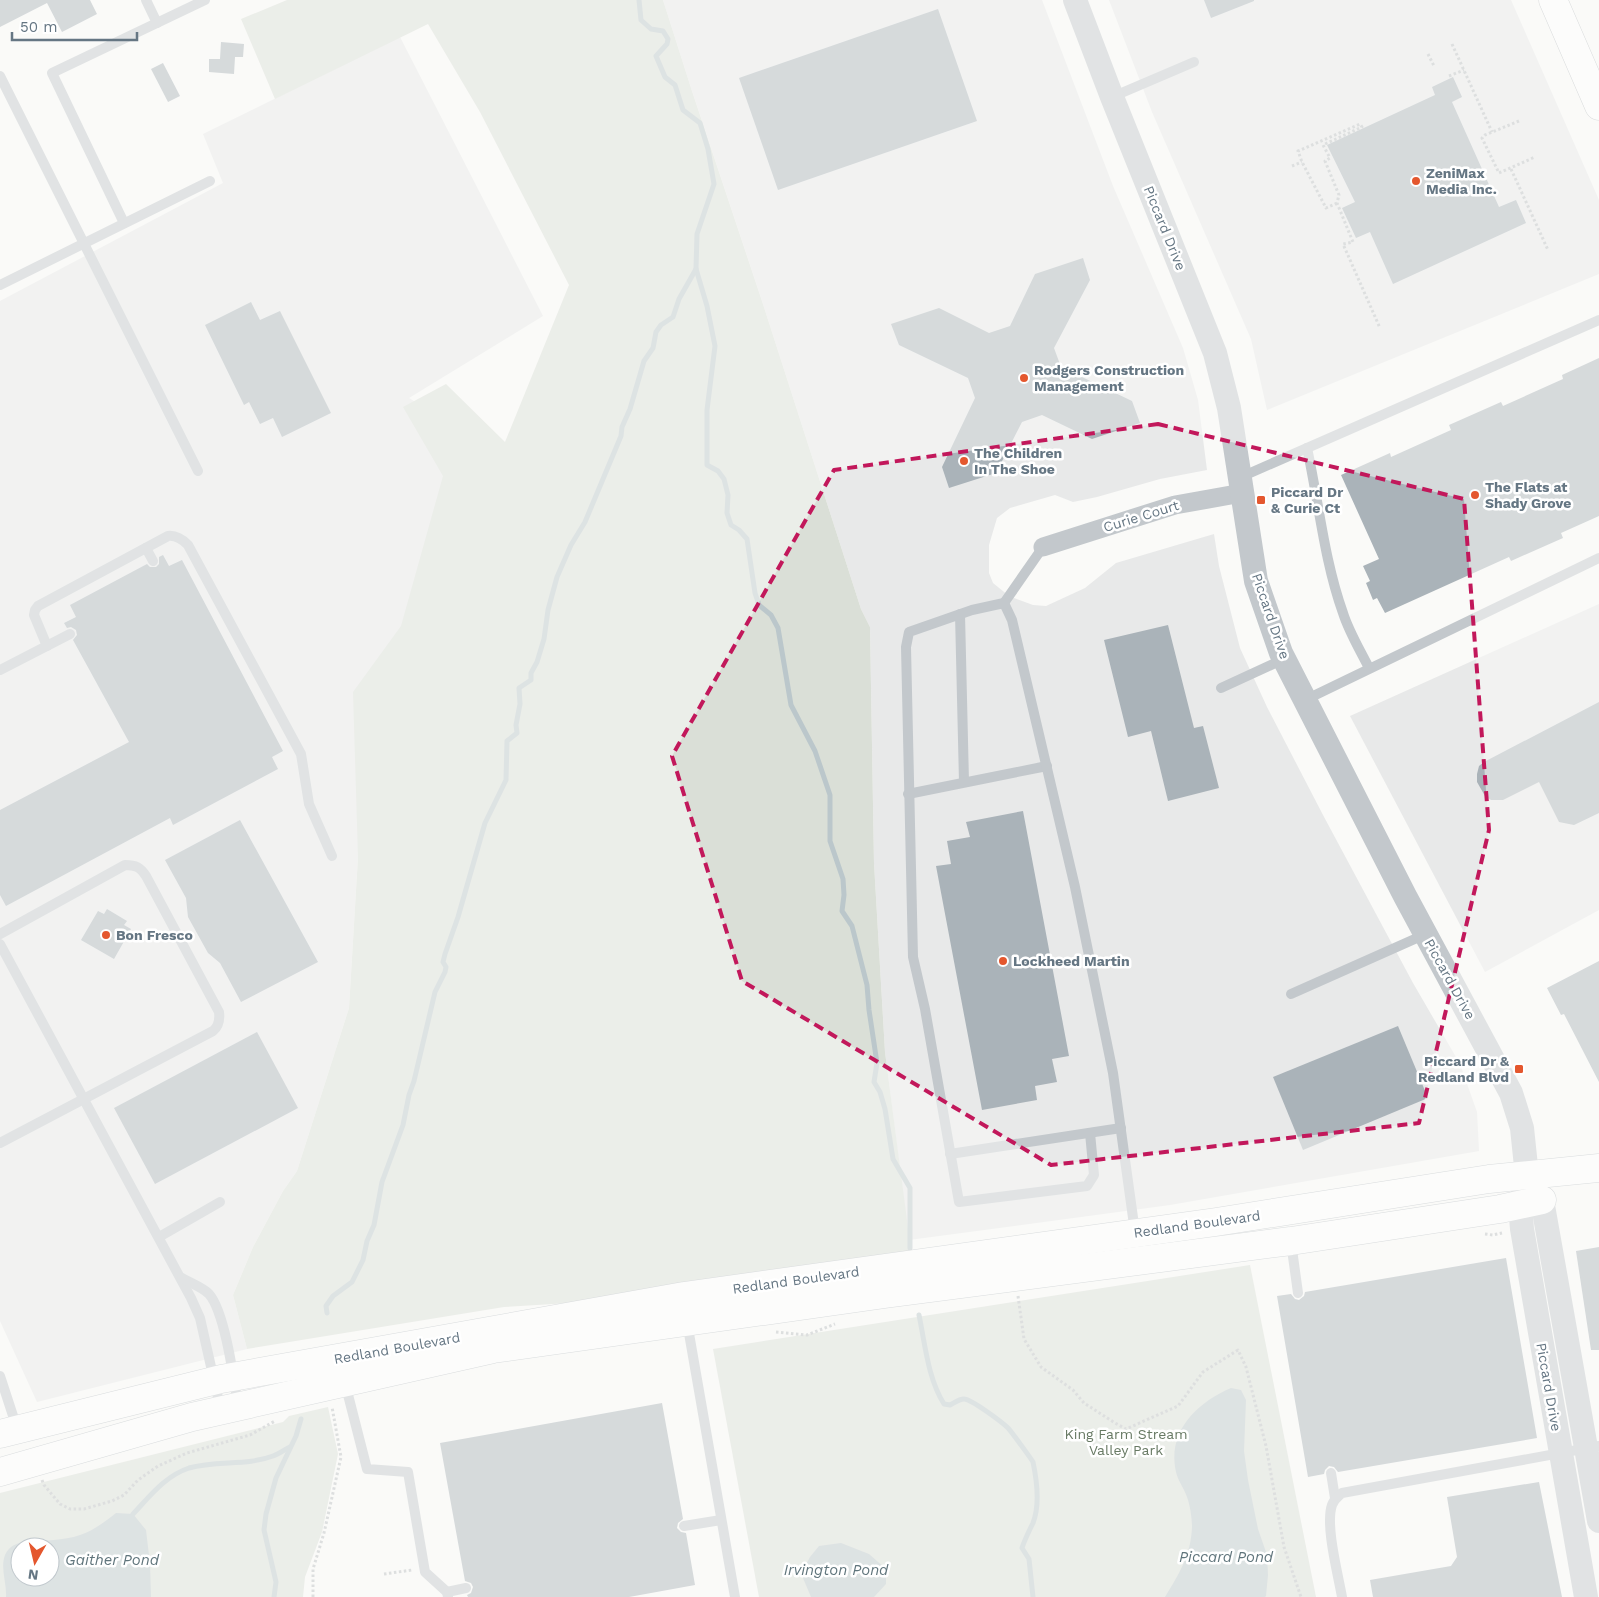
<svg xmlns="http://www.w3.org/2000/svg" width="1599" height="1597" viewBox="0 0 1599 1597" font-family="'Work Sans',sans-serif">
	<rect width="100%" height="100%" fill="#fafaf8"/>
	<g fill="#e8e9e9">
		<path d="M663 0H1042L1113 186 1183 348 1198 400 1207 470 1160 479 1097 497 1073 502 1055 495 1010 508 997 518 989 545V573L993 583 1009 596 1033 605 1046 606 1085 588 1116 563 1214 534 1219 566 1240 648 1267 707 1323 815 1413 983 1460 1064 1477 1112 1479 1151 1170 1205 909 1240 885 1052 874 863 870 627 861 609 762 301 691 88Z"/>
		<path d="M1109 0H1511L1599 200V274L1267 410 1251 339 1152 112Z"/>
		<path d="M400 37 543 316 409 398 434 413 477 486 358 857 349 1008 297 1171 283 1191 253 1247 233 1295 247 1349 37 1402 0 1321V301L223 183 203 134Z"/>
		<path d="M1599 604V910L1485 972 1350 716Z"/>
	</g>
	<g fill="#dadfd7" fill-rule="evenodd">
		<path d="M287 0H663L691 88 762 301 861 609 870 627 874 863 885 1052 913 1266 684 1296 504 1307 247 1349 233 1295 253 1247 283 1191 297 1171 349 1008 358 857 353 692 401 626 443 476 403 407 446 384 505 442 569 285 480 112 428 24 275 99 241 19Z"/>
		<path d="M1250 1265 1316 1597H759L713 1349Z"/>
		<path d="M328 1407 338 1454 322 1532 305 1577 303 1597H0V1493L283 1422 289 1416ZM20 1547H50V1577H20Z"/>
	</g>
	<g fill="#bbc7cb" fill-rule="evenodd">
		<path d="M1231 1388 1241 1390 1246 1400 1244 1451 1248 1480 1258 1529 1267 1555 1268 1575 1266 1596 1265 1597H1165C1179 1574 1191 1555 1192 1527 1192 1518 1190 1505 1187 1497 1184 1488 1178 1481 1176 1472 1167 1432 1196 1403 1231 1388Z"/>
		<path d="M116 1513 133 1514 146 1530 150 1564 151 1597H6C7 1584 0 1568 5 1555 13 1537 38 1542 54 1540 62 1539 72 1538 80 1535 93 1531 106 1521 116 1513ZM20 1547H50V1577H20Z"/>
		<path d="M841 1543 869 1554 886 1569V1584L874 1597H811L803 1578 804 1568 810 1557 819 1546Z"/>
	</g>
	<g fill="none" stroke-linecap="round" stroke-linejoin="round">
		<g stroke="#bbc7cb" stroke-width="5">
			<path d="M639 0 641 20 651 29 663 31 668 39 667 44 656 56 665 77 675 85 683 110 700 123 708 149 714 184 697 234 696 269 707 306 715 346 707 410V465L718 471 724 479 728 495 727 513 731 525 739 530 747 539 755 593 759 605 771 615 778 628 791 705 815 751 830 795V841L843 879 844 895 842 911 852 926 867 985 869 1010 877 1063 874 1082 880 1092 885 1109 893 1159 910 1188V1248"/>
			<path d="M327 1313 326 1306 333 1296 352 1282 363 1260 367 1241 374 1225 382 1182 403 1125 409 1095 414 1081 435 992 445 972 446 967 443 962 445 954 458 917 485 823 506 780 507 741 517 733 516 725 520 704 519 688 531 680V673L537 662 544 639 548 610 557 577 571 545 585 522 621 436 622 427 630 409 644 361 653 348 656 332 661 325 673 317 679 299 696 269"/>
			<path d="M919 1315C925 1344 928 1379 944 1404L950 1405C954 1403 959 1399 964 1399 971 1399 1002 1422 1008 1428 1011 1431 1032 1460 1033 1462 1037 1481 1040 1505 1033 1523 1029 1531 1025 1539 1022 1548L1029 1559 1033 1597"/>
			<path d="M133 1514C150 1496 165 1476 189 1468 216 1460 247 1466 273 1456 279 1454 284 1450 290 1447"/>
			<path d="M274 1597 276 1582 264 1530 266 1514 276 1478 296 1436 301 1419"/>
		</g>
	</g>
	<g fill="#aab3b9">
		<path d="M0 0H90L97 14 62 32 47 3 0 27Z"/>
		<path d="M1204 0H1254V1L1211 18Z"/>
		<path d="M938 9 977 121 778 190 739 78Z"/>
		<path d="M221 42 244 44 243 57H235L234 74 209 72V59H220Z"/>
		<path d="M163 63 180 96 168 102 151 69Z"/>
		<path d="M1453 77 1462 97 1452 102 1499 207 1516 200 1526 223 1393 284 1370 232 1356 238 1342 208 1355 202 1327 145 1435 95 1432 87Z"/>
		<path d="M1083 258 1090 280 1054 348 1061 367 1132 401 1140 423 1092 439 1042 415 1022 422 996 473 949 488 942 467 975 398 968 378 899 345 891 324 939 308 989 333 1010 326 1035 274Z"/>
		<path d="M251 302 260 320 280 311 331 413 282 437 273 418 260 424 249 402 244 405 205 325Z"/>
		<path d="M1599 358V516L1561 533 1563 538 1511 561 1509 557 1385 613 1377 598 1373 600 1366 583 1370 581 1363 566 1379 559 1341 475 1390 453 1391 457 1451 430 1449 425 1501 402 1503 406 1563 379 1562 375Z"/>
		<path d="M163 555 169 566 182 560 283 751 272 757 278 769 173 825 170 818 6 906 0 895V810L129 742 73 640 77 635 76 630 71 627 67 628 64 623 76 617 70 605 147 564 150 567H156L159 564V557Z"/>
		<path d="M1168 625 1194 728 1203 726 1219 788 1168 801 1151 731 1128 737 1104 640Z"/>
		<path d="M1599 702V813L1574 825 1559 822 1539 782 1503 800H1491L1485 796 1477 782V774L1479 766 1484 762Z"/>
		<path d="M1023 811 1069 1056 1052 1059 1057 1082 1035 1086 1037 1100 982 1110 936 866 951 864 947 841 970 837 966 822Z"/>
		<path d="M240 820 318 962 241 1002 220 963 208 953 188 917 186 898 165 860Z"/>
		<path d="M107 909 127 921 124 925 131 929 114 959 81 940 98 911 104 914Z"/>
		<path d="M1599 961V1082L1564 1014 1561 1015 1547 988Z"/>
		<path d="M1398 1026 1428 1098 1303 1150 1273 1077Z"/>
		<path d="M257 1032 298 1108 155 1184 114 1108Z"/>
		<path d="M1599 1247V1350H1591L1576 1251Z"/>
		<path d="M1506 1258 1537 1438 1338 1472 1334 1467 1329 1466 1325 1470 1324 1474 1308 1477 1277 1296 1291 1294 1295 1299 1299 1300 1304 1296 1305 1292Z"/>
		<path d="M662 1403 683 1519 678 1523 677 1528 681 1532 686 1533 695 1585 629 1597H468L467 1595 471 1593 473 1587 471 1583 465 1581 440 1443Z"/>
		<path d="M1539 1482 1562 1597H1373L1370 1580 1451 1566 1457 1557 1447 1497Z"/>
	</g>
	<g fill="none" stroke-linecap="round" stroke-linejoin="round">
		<defs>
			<g id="secondary">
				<path d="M0 1434 221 1379 684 1296 1216 1222 1489 1179 1599 1168"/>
				<path d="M0 1472 192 1417 493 1349 885 1294 1291 1241 1500 1209 1542 1200"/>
			</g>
			<path id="motorway" d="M1553 0 1599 106"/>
		</defs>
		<use href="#secondary" stroke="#b3babf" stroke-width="29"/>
		<use href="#motorway" stroke="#b4b9bd" stroke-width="29"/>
		<g stroke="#bbbfc2" stroke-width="3" stroke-dasharray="2.5 2.5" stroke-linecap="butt">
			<path d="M1452 44 1492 132"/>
			<path d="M1428 54 1434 66"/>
			<path d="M1449 76 1464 70"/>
			<path d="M1519 121 1485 135 1482 138 1499 173 1535 157"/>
			<path d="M1292 166 1302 162"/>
			<path d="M1511 169 1548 250"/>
			<path d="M1337 203 1326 208 1302 162 1298 151 1360 124 1362 127 1323 145 1330 158 1325 161 1339 195 1337 203 1353 242 1343 244 1380 328"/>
			<path d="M1485 1234 1493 1235 1502 1233"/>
			<path d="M1018 1296 1024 1339 1041 1367 1073 1390 1084 1403 1115 1423 1126 1429 1178 1406 1203 1372 1238 1350 1246 1367 1266 1446 1284 1547 1301 1597"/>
			<path d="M776 1332 807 1335 835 1324"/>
			<path d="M42 1480 44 1485 60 1504 70 1509H84L112 1501 124 1495 138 1480 158 1466 187 1453 250 1435 275 1421"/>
			<path d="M384 1574 412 1570"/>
			<path d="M313 1597V1569L324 1533 341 1457 332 1407"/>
		</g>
		<g stroke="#c3c8cc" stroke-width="10">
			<path d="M146 0 157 23"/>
			<path d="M0 76 198 471"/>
			<path d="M1112 97 1194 62"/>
			<path d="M124 223 52 73 205 0"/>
			<path d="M0 285 210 181"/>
			<path d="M1307 448C1319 503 1324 560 1343 613 1349 632 1360 650 1369 668"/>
			<path d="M1241 477 1599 320"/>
			<path d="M146 548 153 561"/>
			<path d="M1004 603 1043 547"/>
			<path d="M960 614 964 782"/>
			<path d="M47 646 34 615 35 610 38 606 168 536C176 535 182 539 188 545L301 754 309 804 332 856"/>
			<path d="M0 670 70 634"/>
			<path d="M1221 688 1284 659"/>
			<path d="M1305 700 1599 558"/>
			<path d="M908 794 1047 766"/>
			<path d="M0 934 125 865C136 865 140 867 146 876L219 1012C220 1020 219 1026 213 1031L0 1143"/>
			<path d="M0 944 191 1298 200 1318 221 1411"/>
			<path d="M1291 994 1426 934"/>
			<path d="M1090 1133 1094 1175 1087 1186 959 1202 925 1009 913 957 906 647 909 632 972 610 1004 603 1012 620 1075 887 1113 1073 1139 1261"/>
			<path d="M950 1154 1121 1128"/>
			<path d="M159 1237 220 1202"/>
			<path d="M1291 1242 1298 1293"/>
			<path d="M182 1278C190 1283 202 1287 209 1294 225 1312 234 1380 238 1406"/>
			<path d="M687 1322 735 1597"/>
			<path d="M0 1376 17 1428"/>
			<path d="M345 1383 367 1469 408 1472 425 1572 447 1592 448 1597"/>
			<path d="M1331 1473 1335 1498"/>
			<path d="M684 1526 721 1520"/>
			<path d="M447 1592 466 1588"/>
			<path d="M1342 1597C1338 1574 1325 1525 1332 1505 1334 1499 1338 1497 1342 1493L1599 1446"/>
		</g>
		<path stroke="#c3c8cc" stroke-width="19" d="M1043 547 1175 505 1242 493"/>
		<g stroke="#c3c8cc" stroke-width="24">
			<path d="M1075 0 1112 97 1215 353 1229 408 1256 581 1281 653 1405 896 1511 1093 1522 1128 1527 1176 1520 1205 1522 1229 1586 1597"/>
			<path d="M1532 1184 1542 1200 1599 1521"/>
		</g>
		<use href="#secondary" stroke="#fff" stroke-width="28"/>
		<use href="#motorway" stroke="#fff" stroke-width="28"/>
	</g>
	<path d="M0 0H1599V1597H0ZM1158 424 1464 499 1489 830 1419 1123 1051 1165 742 981 672 756 834 470Z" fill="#fafaf8" fill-opacity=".55" fill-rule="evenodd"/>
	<path fill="none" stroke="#c2185b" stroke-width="4" stroke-dasharray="10 6" stroke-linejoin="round" d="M1158 424 1464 499 1489 830 1419 1123 1051 1165 742 981 672 756 834 470Z"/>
	<g fill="#e4572e" stroke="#fff" stroke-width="2">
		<circle cx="1416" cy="181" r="5"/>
		<circle cx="1024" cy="378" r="5"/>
		<circle cx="964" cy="461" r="5"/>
		<circle cx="1475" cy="495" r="5"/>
		<rect x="1256" y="495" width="10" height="10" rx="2.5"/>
		<circle cx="106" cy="935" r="5"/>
		<circle cx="1003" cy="961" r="5"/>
		<rect x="1514" y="1064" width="10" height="10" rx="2.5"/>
	</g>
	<g text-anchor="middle" stroke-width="5" stroke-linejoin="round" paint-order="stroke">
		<g font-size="14" font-weight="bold" fill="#657683" stroke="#fff" text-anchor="start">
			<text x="1426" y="178">ZeniMax<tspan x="1426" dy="16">Media Inc.</tspan></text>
			<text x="1034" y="375">Rodgers Construction<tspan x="1034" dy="16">Management</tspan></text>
			<text x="974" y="458">The Children<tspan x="974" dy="16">In The Shoe</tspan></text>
			<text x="1485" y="492">The Flats at<tspan x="1485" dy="16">Shady Grove</tspan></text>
			<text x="1271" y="497">Piccard Dr<tspan x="1271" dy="16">&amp; Curie Ct</tspan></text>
			<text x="116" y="940">Bon Fresco</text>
			<text x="1013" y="966">Lockheed Martin</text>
			<text x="1509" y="1066" text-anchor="end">Piccard Dr &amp;<tspan x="1509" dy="16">Redland Blvd</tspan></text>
		</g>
		<g font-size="14" fill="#657683" stroke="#fff">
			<text transform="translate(1165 228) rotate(68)" y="5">Piccard Drive</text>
			<text transform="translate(1141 516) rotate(-17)" y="5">Curie Court</text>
			<text transform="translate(1271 616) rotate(71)" y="5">Piccard Drive</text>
			<text transform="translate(1450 979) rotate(61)" y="5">Piccard Drive</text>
			<text transform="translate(1197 1224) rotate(-8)" y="5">Redland Boulevard</text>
			<text transform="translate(796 1280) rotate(-8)" y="5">Redland Boulevard</text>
			<text transform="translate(397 1348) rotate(-10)" y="5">Redland Boulevard</text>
			<text transform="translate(1549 1387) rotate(80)" y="5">Piccard Drive</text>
		</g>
		<g font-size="14" fill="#687a64" stroke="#fff">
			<text x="1126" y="1439">King Farm Stream<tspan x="1126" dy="16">Valley Park</tspan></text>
		</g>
		<g font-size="15" font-style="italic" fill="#60757c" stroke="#fff">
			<text x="1226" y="1562">Piccard Pond</text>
			<text x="112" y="1565">Gaither Pond</text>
			<text x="836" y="1575">Irvington Pond</text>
		</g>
	</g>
	<g transform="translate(35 1562) rotate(188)"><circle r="24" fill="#ffffff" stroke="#c1c8cd"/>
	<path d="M0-4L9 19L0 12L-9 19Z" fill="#e4572e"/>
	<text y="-8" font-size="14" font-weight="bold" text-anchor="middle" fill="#657683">N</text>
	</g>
	<path d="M12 32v8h125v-8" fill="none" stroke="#657683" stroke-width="2.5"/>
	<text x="20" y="32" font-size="15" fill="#657683" stroke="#ffffff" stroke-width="4" paint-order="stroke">50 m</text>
</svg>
